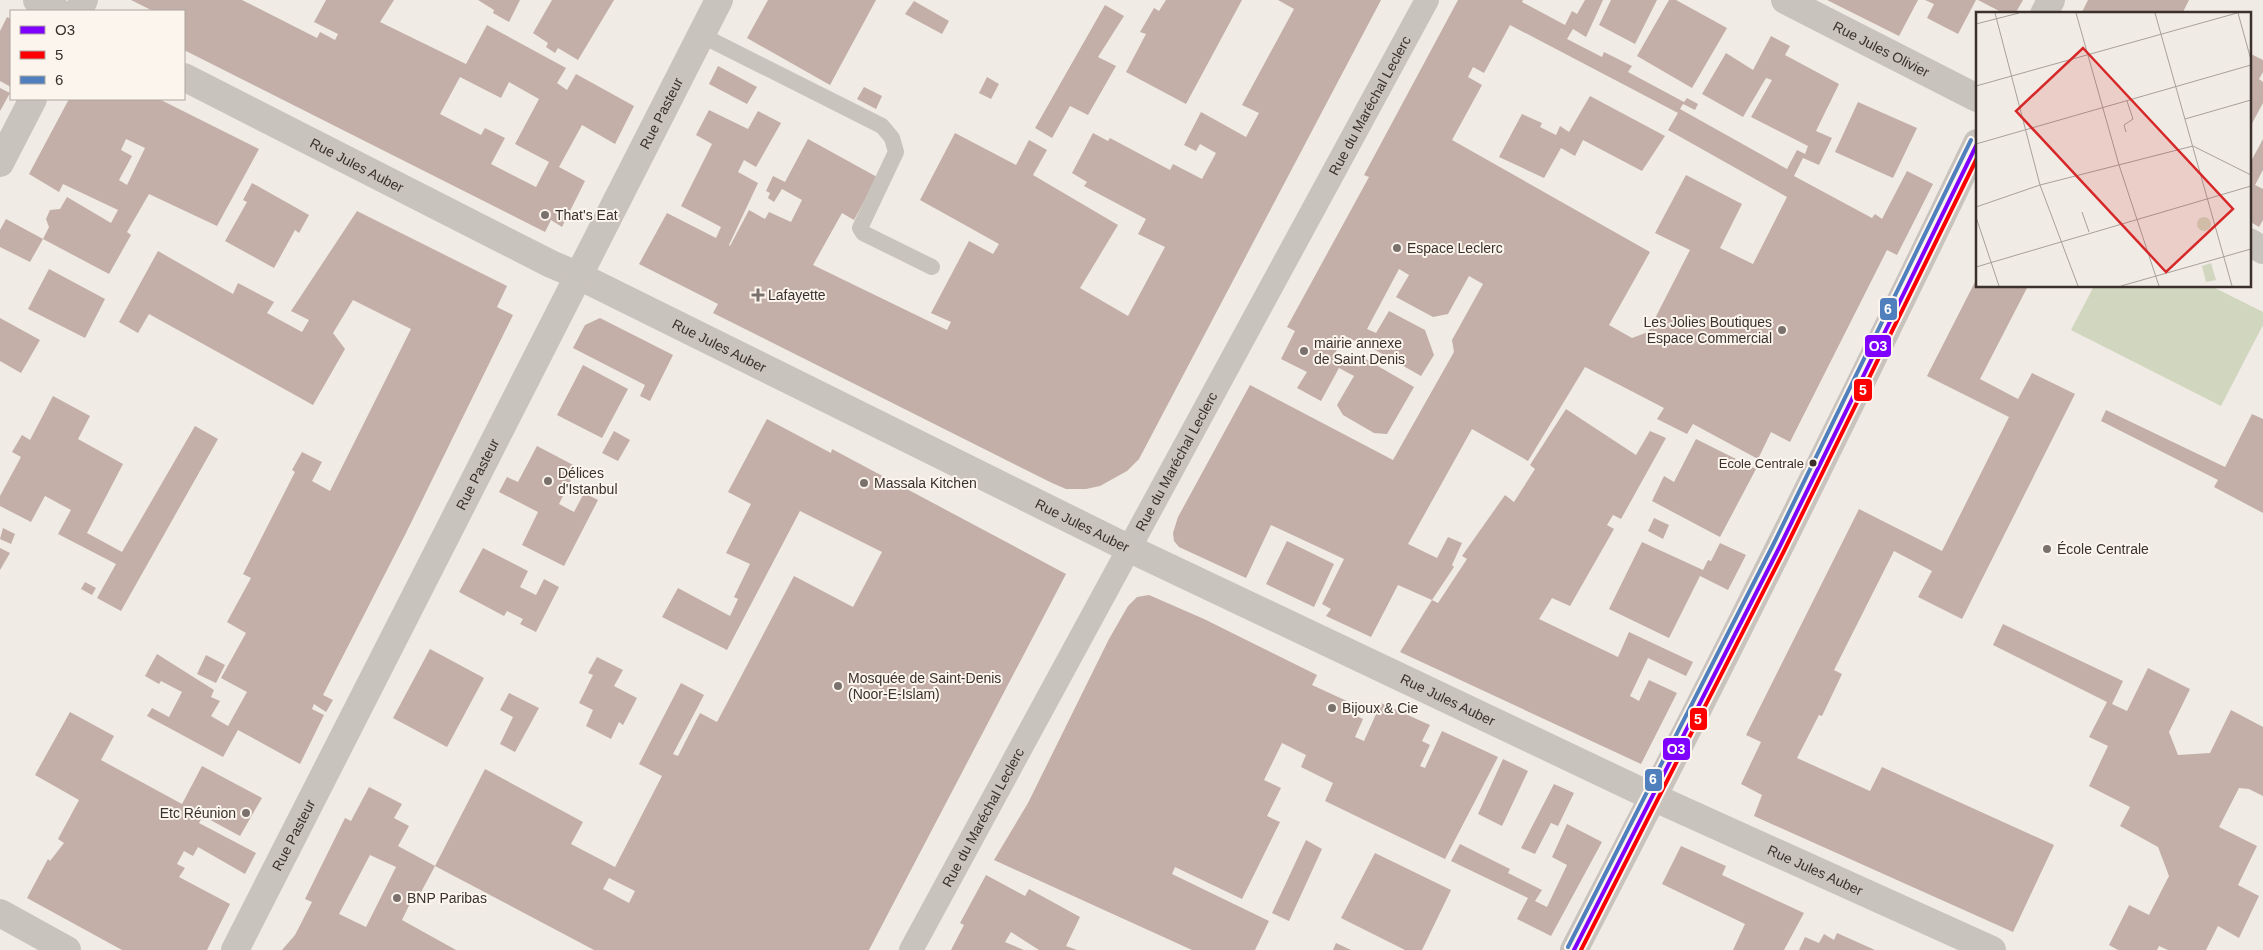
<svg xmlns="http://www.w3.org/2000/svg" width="2263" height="950" viewBox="0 0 2263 950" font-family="Helvetica,sans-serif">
	<rect width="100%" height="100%" fill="#f0ebe5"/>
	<path fill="#d1d6bf" d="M2094 286H2211L2263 312V325L2221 406 2071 330Z"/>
	<g fill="#c3afa7" fill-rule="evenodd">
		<path d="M131 0H242L317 38 320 32 335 40 338 34 314 22 326 0H394L380 22 466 64 487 25 566 68 557 83 567 90 576 74 634 106 615 144 582 125 559 167 585 181 562 227 551 220 545 232 184 50V11H153ZM460 77 501 98 509 82 539 99 515 144 549 162 536 187 491 164 505 138 485 128 481 135 440 114Z"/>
		<path d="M478 0H520L509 22 493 13 494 10Z"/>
		<path d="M552 0H614L578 60 558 48 555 53 546 47 548 43 533 33Z"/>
		<path d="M768 0H876L830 85 747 38Z"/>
		<path d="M1166 0H1242L1186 104 1126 72 1146 34 1140 32 1154 8 1159 11Z"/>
		<path d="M1278 0H1381L1139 459 1127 471 1100 486 1086 489H1066L1052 483 713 313 718 304 639 264 667 213 716 238 721 227 681 206 712 144 696 135 709 110 748 129 758 111 781 123 756 167 744 160 738 172 758 183 729 245 730 246 749 210 765 219 769 212 791 222 802 200 782 189 774 202 768 198 770 193 766 191 773 176 785 182 808 139 877 177 854 220 842 213 813 265 947 330 951 322 931 313 969 241 993 254 999 244 920 200 955 133 1016 165 1029 140 1047 150 1033 175 1118 225 1080 288 1128 316 1165 247 1138 234 1146 219 1084 186 1087 182 1072 173 1093 133 1108 141 1110 138 1170 170 1173 164 1202 179 1216 153 1200 144 1196 151 1184 145 1201 112 1246 137 1259 113 1242 105 1294 9Z"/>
		<path d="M1458 0H1523L1522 2 1565 25 1572 11 1577 14 1585 0H1603L1586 37 1573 29 1567 39 1602 57 1604 52 1632 66 1628 72 1684 102 1687 98 1698 104 1695 110 1683 104 1680 109 1787 169 1797 150 1805 154 1808 146 1751 117 1772 80 1766 78 1743 117 1702 94 1726 53 1753 70 1771 36 1790 46 1785 55 1839 84 1816 131 1832 138 1819 165 1803 158 1794 176 1872 218 1875 214 1882 219 1907 171 1933 184 1897 255 1887 250 1790 442 1771 432 1758 459 1693 424 1687 434 1657 419 1664 408 1585 367 1528 461 1472 429 1408 544 1437 558 1448 537 1462 543 1452 565 1454 567 1432 600 1398 585 1371 637 1326 616 1331 609 1322 604 1344 559 1271 525 1246 578 1179 547 1174 541 1173 533 1178 517 1250 385 1393 460 1454 352 1452 340 1483 284 1469 276 1448 314 1433 317 1396 297 1409 275 1399 269 1367 329 1376 333 1389 311 1425 330 1434 355 1421 376 1370 347 1369 348 1345 336 1335 353 1359 367 1364 358 1414 387 1387 434 1374 433 1343 415 1337 405 1354 376 1339 368 1321 401 1297 388 1307 372 1281 359 1295 331 1287 327 1369 177 1364 175ZM1510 25 1678 113 1668 130 1787 197 1753 264 1720 248 1742 204 1686 175 1655 233 1690 250 1648 332 1632 338 1609 325 1650 252 1452 140 1482 85 1468 77 1473 67 1484 73Z"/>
		<path d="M1611 0H1657L1635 44 1599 25Z"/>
		<path d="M1669 0H1676L1727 28 1692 88 1637 56Z"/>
		<path d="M1827 0H1918L1899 36Z"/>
		<path d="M1925 0H1976L1958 34 1927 18 1934 4Z"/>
		<path d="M1978 0H2023L2015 14H2005Z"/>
		<path d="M2088 0H2189L2182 14H2081Z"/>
		<path d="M914 1 949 21 942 34 905 14Z"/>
		<path d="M1105 5 1124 16 1098 57 1116 66 1088 115 1070 106 1052 138 1035 128Z"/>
		<path d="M7 17 11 19V87L0 81V31Z"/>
		<path d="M2249 53 2263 60V72L2259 79 2263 82V103L2249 129Z"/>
		<path d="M718 66 757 87 747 104 709 84Z"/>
		<path d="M987 77 999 84 991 99 979 93Z"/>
		<path d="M864 87 882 96 876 109 857 99Z"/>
		<path d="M0 88 10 93 0 111Z"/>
		<path d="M1590 96 1665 136 1642 171 1583 140 1575 156 1561 148 1544 178 1499 157 1522 114 1542 123 1540 127 1556 135 1560 126 1569 132Z"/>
		<path d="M69 99H159L259 149 217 226 149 194 127 232 131 235 109 274 43 239 49 227 46 219 50 210 60 209 67 197 111 223 118 210 63 184 59 192 29 174ZM126 139 145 148 127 185 119 180 132 156 121 150Z"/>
		<path d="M1858 102 1917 128 1893 178 1835 152Z"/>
		<path d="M2263 139V170L2255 185 2263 189V220L2259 227 2249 221V165Z"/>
		<path d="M252 183 309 215 299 233 295 230 274 268 225 241 247 202 243 200Z"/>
		<path d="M357 211 507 286 497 307 513 315 406 533 323 695 333 700 326 712 314 704 312 709 324 715 300 764 238 730 223 757 147 716 152 708 169 717 182 692 161 681 159 684 145 676 157 654 214 690 211 697 220 701 211 716 228 726 247 692 221 678 246 633 227 622 251 578 243 574 295 472 292 470 302 452 322 462 312 481 330 491 411 329 353 300 333 333 345 349 313 405 149 314 138 333 119 322 158 251 233 294 238 283 274 302 267 313 302 332 309 320 291 311Z"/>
		<path d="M6 219 43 239 30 262 0 247V230Z"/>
		<path d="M49 269 105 299 85 338 28 309Z"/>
		<path d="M1977 278V286H2028L1980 379 2018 399 2032 373 2075 394 1962 619 1918 597 1932 571 1894 551 1834 670 1842 674 1822 716 1819 715 1797 758 1870 791 1882 767 2054 845 2013 932 1754 816 1762 795 1741 784 1761 742 1746 735 1859 509 1942 551 2009 417 1927 376Z"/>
		<path d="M0 318 40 340 21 373 0 361Z"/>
		<path d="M600 318 673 355 650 401 640 396 645 385 573 348 585 325Z"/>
		<path d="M583 365 628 389 602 438 557 415Z"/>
		<path d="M53 396 90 416 78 439 123 464 87 533 122 552 195 426 218 439 121 611 97 598 116 564 58 534 71 510 45 496 31 522 0 506V496L21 457 12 452 22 435 30 440Z"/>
		<path d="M1566 409 1636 455 1650 431 1666 438 1621 519 1613 515 1607 525 1614 529 1570 606 1552 598 1539 619 1618 657 1629 632 1693 662 1686 676 1648 658 1630 696 1639 701 1649 680 1677 693 1641 764 1400 652 1432 600 1438 603 1467 559 1462 556 1505 495 1514 502 1535 469 1530 465Z"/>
		<path d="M2106 410 2225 467 2252 414 2263 419V513L2214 487 2218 480 2101 421Z"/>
		<path d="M767 419 831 453 832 449 1066 574 869 950H594L435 866 420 894 416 891 402 920 456 950H282L295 935 312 902 305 899 345 818 351 821 369 787 402 804 394 818 409 826 398 846 435 866 485 769 583 822 571 844 615 867 662 776 639 764 681 683 704 695 673 754 678 756 700 713 717 722 794 576 853 607 882 552 800 511 727 650 662 617 678 588 730 616 738 599 734 597 750 564 726 553 751 504 728 492ZM370 855 396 867 366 927 339 914ZM609 878 635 891 629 903 603 889Z"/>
		<path d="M614 431 630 440 618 461 602 453Z"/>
		<path d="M1696 439 1756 469 1720 537 1652 501 1664 476 1674 482Z"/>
		<path d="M537 446 577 467 559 504 574 512 584 493 598 500 564 566 522 545 538 512 499 492 507 477 518 482Z"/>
		<path d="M1654 518 1669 525 1663 539 1648 531Z"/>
		<path d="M3 528 15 534 11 544 0 539Z"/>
		<path d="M1287 541 1334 564 1314 607 1266 584Z"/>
		<path d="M1642 542 1703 570 1708 560 1711 561 1720 543 1746 555 1728 590 1700 576 1669 638 1609 609Z"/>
		<path d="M0 548 10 553 0 570Z"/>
		<path d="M483 548 528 571 520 587 536 595 544 579 559 587 536 632 520 624 523 619 507 611 504 616 459 592Z"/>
		<path d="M85 582 96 588 92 595 81 589Z"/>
		<path d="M1149 595 1204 619 1317 675 1312 685 1349 702 1345 711 1363 719 1355 737 1364 741 1381 703 1430 725 1422 741 1430 745 1420 766 1425 768 1442 731 1498 757 1445 859 1325 801 1333 783 1301 767 1306 755 1282 743 1264 780 1281 788 1267 816 1280 822 1242 899 1175 867 1172 874 1269 921 1255 950H1192L994 860 1028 803 1109 639 1128 606 1137 597Z"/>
		<path d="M2003 624 2123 681 2112 704 2127 711 2148 668 2190 689 2169 732 2178 755 2210 753 2231 710 2263 727V796L2249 789 2239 788 2219 827 2257 846 2238 885 2259 896 2239 938 2218 926 2206 950H2168L2159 946 2157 950H2118L2109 945 2129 905 2149 915 2169 876 2158 847 2120 826 2130 807 2089 786 2108 746 2089 737 2107 702 1993 645Z"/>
		<path d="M430 649 484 678 447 747 393 718Z"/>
		<path d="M206 655 225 665 216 683 197 674Z"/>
		<path d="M597 657 623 670 614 686 637 698 623 725 619 722 611 739 586 726 593 710 579 703 593 675 588 673Z"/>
		<path d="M509 693 539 708 515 752 500 744 513 717 500 710Z"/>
		<path d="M70 712 114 736 101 760 182 804 202 766 262 798 240 836 203 816 199 823 256 853 245 874 198 847 193 856 184 851 177 864 185 868 179 877 230 904 207 950H122L27 898 48 859 50 861 64 843 58 839 79 800 35 775Z"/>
		<path d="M1503 759 1528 771 1502 826 1478 814Z"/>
		<path d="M1554 784 1574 793 1558 826 1551 823 1535 854 1521 848Z"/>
		<path d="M1567 824 1602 842 1551 936 1517 919 1528 898 1451 861 1460 844 1510 869 1508 873 1542 890 1535 901 1547 907 1567 865 1552 857Z"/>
		<path d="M1306 840 1322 849 1289 921 1272 913Z"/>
		<path d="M1681 846 1726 866 1722 875 1804 913 1784 950H1733L1745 924 1662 884Z"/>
		<path d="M1375 853 1451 890 1422 950H1405L1341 918Z"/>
		<path d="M986 875 1025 896 1029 889 1080 917 1066 946 1077 950H1039L1011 932 1005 942 1024 950H951L964 925 960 923Z"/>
		<path d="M1837 933 1875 950H1799L1805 937 1819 943 1824 934 1834 940Z"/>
		<path d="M1336 943 1351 950H1333Z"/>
	</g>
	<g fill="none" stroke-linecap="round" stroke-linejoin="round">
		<path stroke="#c9c3be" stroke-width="16" d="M701 35 882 126 892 138 896 152 860 228 863 233 932 267"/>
		<path stroke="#c9c3be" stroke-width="24" id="s1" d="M911 950 1427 0"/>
		<g stroke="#c9c3be" stroke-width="28">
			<path id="s2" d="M1785 0 1977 98"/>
			<path d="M2249 242 2263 250"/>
		</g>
		<g stroke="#c9c3be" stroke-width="28">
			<path d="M37 0 57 11"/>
			<path d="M78 11 84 0"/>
			<path d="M2044 14 2051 0"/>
			<path id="s3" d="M184 77 551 264 579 276 1128 548 1653 797 1992 950"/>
			<path d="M0 163 33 99"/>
			<path d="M0 913 67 950"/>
			<path id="s4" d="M235 950 719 0"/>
			<path d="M1574 950C1713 683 1847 414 1977 143"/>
		</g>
		<defs>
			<path id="bus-1" d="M1574 950 1779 548 1977 144"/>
			<path id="bus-2" d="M1581 950 1784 551 1977 158"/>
			<path id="bus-3" d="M1568 947 1773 545 1971 140"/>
		</defs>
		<use href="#bus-1" stroke="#fbf5ee" stroke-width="8"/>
		<use href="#bus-2" stroke="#fbf5ee" stroke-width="8"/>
		<use href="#bus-3" stroke="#fbf5ee" stroke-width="8"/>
		<use href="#bus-1" stroke="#8000ff" stroke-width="4"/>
		<use href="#bus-2" stroke="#f00" stroke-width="4"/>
		<use href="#bus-3" stroke="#4f80bd" stroke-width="4"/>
	</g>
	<g fill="#7a716c" stroke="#fbf5ee" stroke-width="2">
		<circle cx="545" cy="215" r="5"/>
		<circle cx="1397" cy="248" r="5"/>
		<path d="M755.5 287.5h5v5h5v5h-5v5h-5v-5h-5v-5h5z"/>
		<circle cx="1782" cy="330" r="5"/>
		<circle cx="1304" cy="351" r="5"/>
		<circle cx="548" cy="481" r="5"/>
		<circle cx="864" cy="483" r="5"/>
		<circle cx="2047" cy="549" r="5"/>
		<circle cx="838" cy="686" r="5"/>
		<circle cx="1332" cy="708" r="5"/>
		<circle cx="246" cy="813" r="5"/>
		<circle cx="397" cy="898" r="5"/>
	</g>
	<circle fill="#3b302b" stroke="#fbf5ee" stroke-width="2" cx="1813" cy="463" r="4.5"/>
	<g text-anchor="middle" stroke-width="4" stroke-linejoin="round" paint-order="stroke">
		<g font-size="13" fill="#3b302b" stroke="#fbf5ee" text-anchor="end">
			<text x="1804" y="468">Ecole Centrale</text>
		</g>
		<g font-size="14" fill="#3b302b" stroke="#fbf5ee">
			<text dy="5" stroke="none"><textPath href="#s2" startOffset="108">Rue Jules Olivier</textPath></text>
			<text dy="5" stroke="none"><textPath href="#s1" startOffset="961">Rue du Maréchal Leclerc</textPath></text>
			<text dy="5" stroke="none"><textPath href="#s4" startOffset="939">Rue Pasteur</textPath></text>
			<text dy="5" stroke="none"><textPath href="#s3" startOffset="194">Rue Jules Auber</textPath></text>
			<text dy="5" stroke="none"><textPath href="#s3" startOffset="599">Rue Jules Auber</textPath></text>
			<text dy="5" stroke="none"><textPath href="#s1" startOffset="556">Rue du Maréchal Leclerc</textPath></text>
			<text dy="5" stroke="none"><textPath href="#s4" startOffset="534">Rue Pasteur</textPath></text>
			<text dy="5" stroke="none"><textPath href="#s3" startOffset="1004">Rue Jules Auber</textPath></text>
			<text dy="5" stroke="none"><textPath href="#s3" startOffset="1409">Rue Jules Auber</textPath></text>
			<text dy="5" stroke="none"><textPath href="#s1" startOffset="151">Rue du Maréchal Leclerc</textPath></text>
			<text dy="5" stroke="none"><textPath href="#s4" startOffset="129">Rue Pasteur</textPath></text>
			<text dy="5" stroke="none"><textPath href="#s3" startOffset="1814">Rue Jules Auber</textPath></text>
		</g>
		<g font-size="14" fill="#3b302b" stroke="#fbf5ee" text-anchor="start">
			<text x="555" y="220">That's Eat</text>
			<text x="1407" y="253">Espace Leclerc</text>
			<text x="768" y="300">Lafayette</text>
			<text x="1772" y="327" text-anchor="end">Les Jolies Boutiques<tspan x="1772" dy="16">Espace Commercial</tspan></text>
			<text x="1314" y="348">mairie annexe<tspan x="1314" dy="16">de Saint Denis</tspan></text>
			<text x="558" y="478">Délices<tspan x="558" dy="16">d'Istanbul</tspan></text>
			<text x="874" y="488">Massala Kitchen</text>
			<text x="2057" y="554">École Centrale</text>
			<text x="848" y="683">Mosquée de Saint-Denis<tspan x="848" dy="16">(Noor-E-Islam)</tspan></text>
			<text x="1342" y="713">Bijoux &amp; Cie</text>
			<text x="236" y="818" text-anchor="end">Etc Réunion</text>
			<text x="407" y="903">BNP Paribas</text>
		</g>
	</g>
	<g transform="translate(1976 12)">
		<rect width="275" height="275" fill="#f0ebe5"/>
		<path d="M221 212a7 7 0 1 1 14 0a7 7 0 1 1-14 0ZM235 251 240 268 230 270 226 254Z" fill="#d1d6bf"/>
		<path fill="none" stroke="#a8a09b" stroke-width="1" d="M19 1 64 173 102 274M100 1 143 153 183 274M179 1 256 274M262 1 275 48M0 12 43 1M0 74 261 1M209 107 275 88M150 120 148 113 157 107 151 89M0 132 275 53M0 195 64 173 217 134 275 163M106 200 113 220M0 205 23 274M0 255 275 174M145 274 275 237"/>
		<path fill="#d62828" fill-opacity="0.15" stroke="#d62828" stroke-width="2.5" d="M107 36 257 197 190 260 40 99Z"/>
		<rect width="275" height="275" fill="none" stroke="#3b302b" stroke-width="2.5"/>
	</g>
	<g stroke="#fbf5ee" stroke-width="2">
		<rect x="1879" y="297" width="19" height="24" rx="5" fill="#4f80bd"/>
		<rect x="1864" y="334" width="28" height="24" rx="5" fill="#8000ff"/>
		<rect x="1853" y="378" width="20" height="24" rx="5" fill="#f00"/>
		<rect x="1689" y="707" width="19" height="24" rx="5" fill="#f00"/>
		<rect x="1662" y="737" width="29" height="24" rx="5" fill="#8000ff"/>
		<rect x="1644" y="768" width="19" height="24" rx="5" fill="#4f80bd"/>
	</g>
	<g font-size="14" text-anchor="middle" font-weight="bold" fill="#fff">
		<text x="1888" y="314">6</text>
		<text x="1878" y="351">O3</text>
		<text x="1863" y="395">5</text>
		<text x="1698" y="724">5</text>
		<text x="1676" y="754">O3</text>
		<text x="1653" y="784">6</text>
	</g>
	<rect x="10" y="10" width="175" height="90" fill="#fbf5ee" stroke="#aea6a0"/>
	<rect x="20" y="26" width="25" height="8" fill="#8000ff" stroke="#aea6a0"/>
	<text x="55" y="35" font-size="15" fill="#3b302b">O3</text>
	<rect x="20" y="51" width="25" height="8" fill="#ff0000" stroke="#aea6a0"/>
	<text x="55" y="60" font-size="15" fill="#3b302b">5</text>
	<rect x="20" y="76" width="25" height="8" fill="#4f80bd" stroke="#aea6a0"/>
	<text x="55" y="85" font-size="15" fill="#3b302b">6</text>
</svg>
